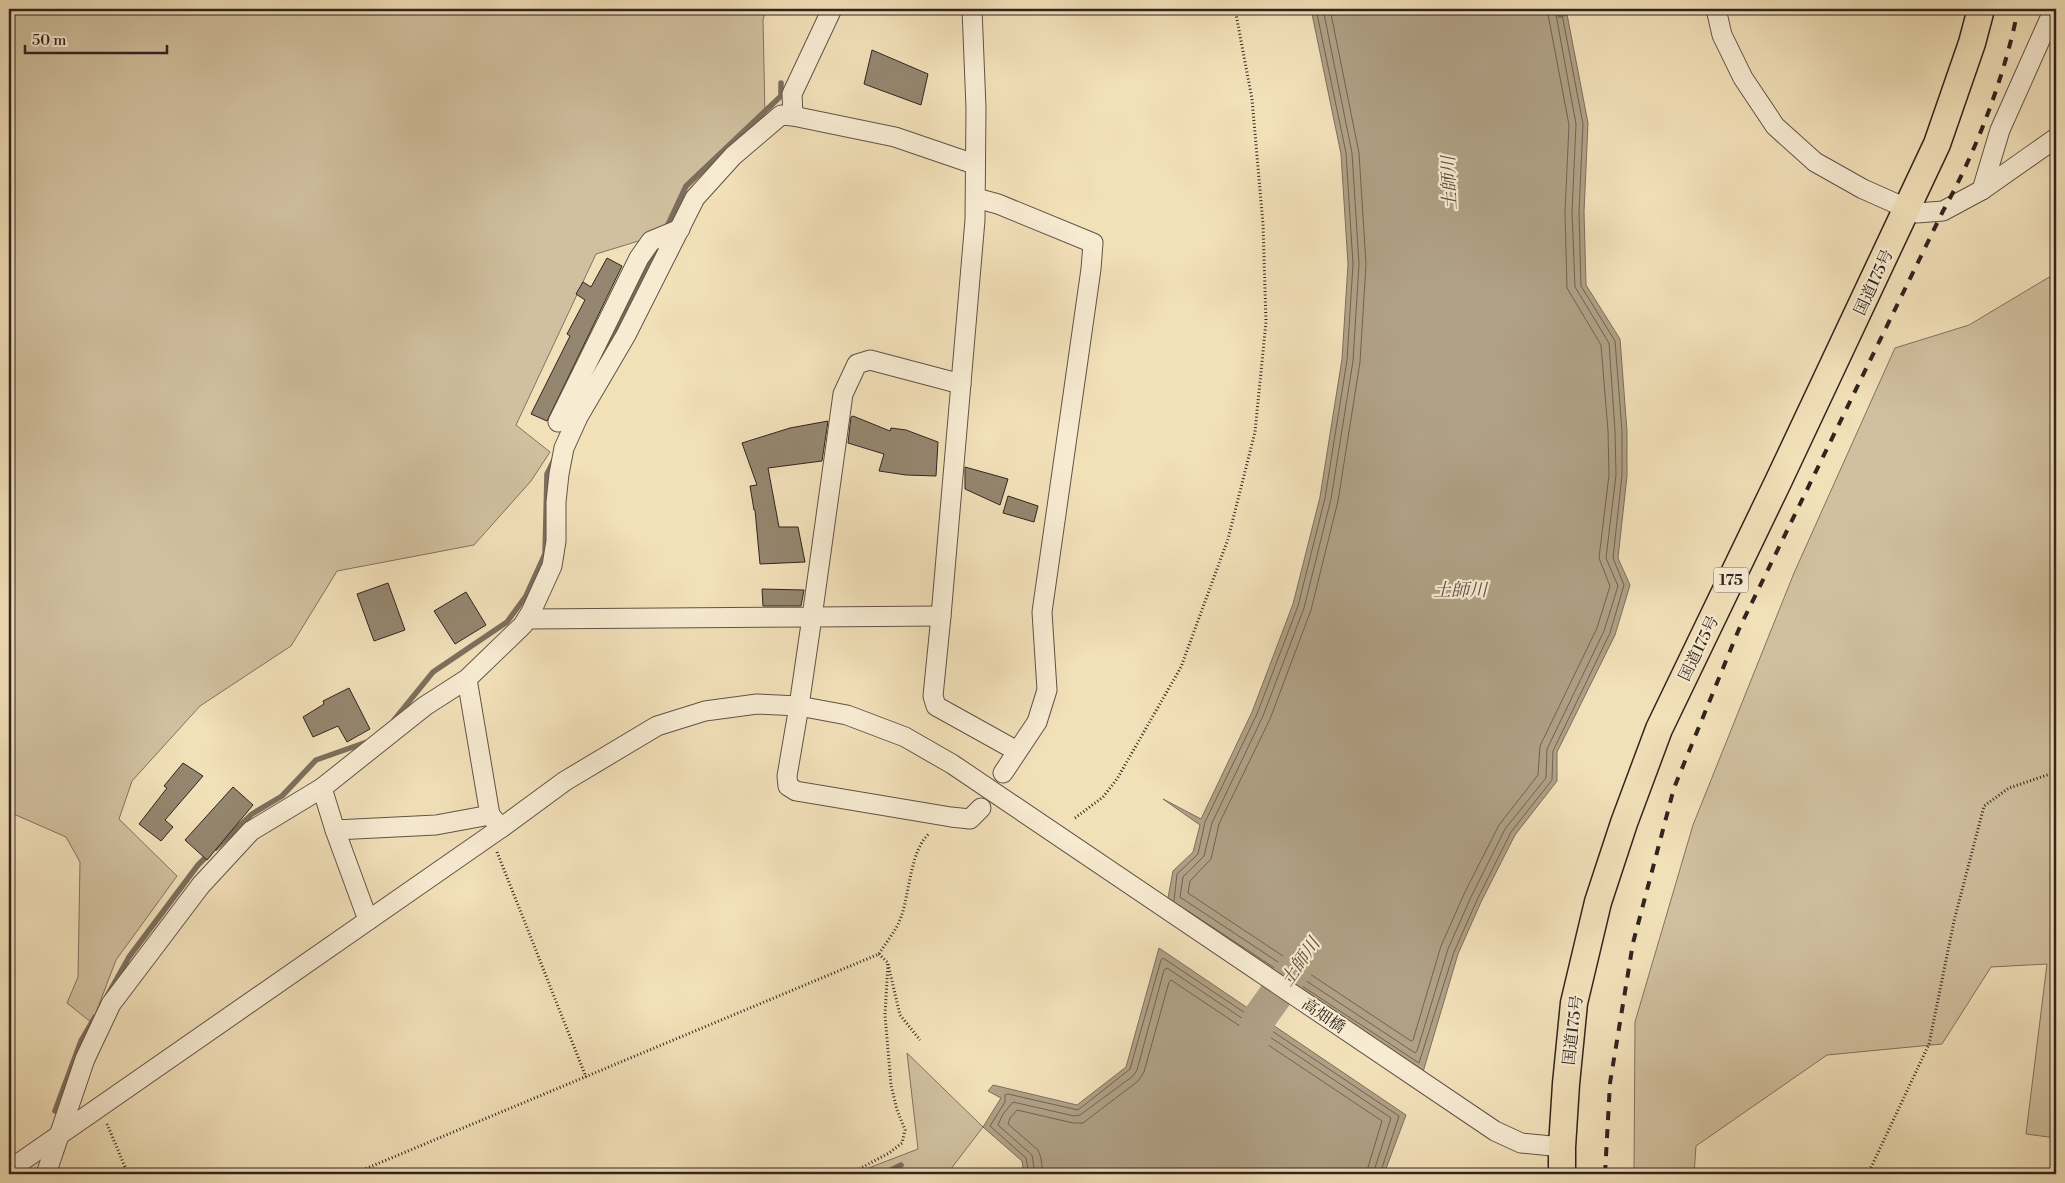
<svg xmlns="http://www.w3.org/2000/svg" width="2065" height="1183" viewBox="0 0 2065 1183" font-family="'Libre Bodoni','Noto Serif JP',serif">
	<rect width="100%" height="100%" fill="#f2e0b9"/>
	<filter id="stains"><feTurbulence type="fractalNoise" baseFrequency=".004" numOctaves="4"/><feColorMatrix values="0 0 0 0 .2 0 0 0 0 .09 0 0 0 0 .02 0 0 0 .5 -.17"/></filter>
	<radialGradient id="worn" r=".72"><stop offset=".6" stop-color="#630" stop-opacity="0"/><stop offset="1" stop-color="#630" stop-opacity=".3"/></radialGradient>
	<g fill="#d1c09f" stroke="#81725f">
		<path d="M9 9H766L763 20 765 115 678 229 596 254 516 425 550 452 531 481 474 545 337 571 291 646 200 706 132 781 119 819 177 876 116 960 92 1023 67 1003 78 977 80 862 66 837 9 812Z"/>
		<path d="M2056 273V1138L2026 1134 2047 964 1991 967 1942 1044 1827 1055 1696 1146 1694 1174H1634L1635 1022 1693 825 1794 573 1895 348 1969 325Z"/>
		<path d="M907 1053 983 1127 947 1174H853L918 1149Z"/>
	</g>
	<g fill="#b0a085" stroke="#7d6e5c">
		<path d="M1311 9H1566L1588 123 1584 212 1586 285 1620 339 1627 431V476L1618 558 1630 585 1615 635 1557 752V781L1515 835 1481 902 1458 954 1423 1072 1167 903 1173 871 1193 852 1200 825 1163 799 1201 819 1252 712 1293 604 1320 497 1342 359 1348 264 1341 154Z"/>
		<path d="M1159 948 1406 1115 1384 1174H1024L1022 1161 983 1127 1001 1098 988 1091 993 1085 1077 1105 1126 1067Z"/>
	</g>
	<g fill="none" stroke-linecap="round" stroke-linejoin="round">
		<g stroke="#706252" stroke-width="1">
			<path d="M1323 9 1352 153 1359 264 1353 361 1331 499 1304 608 1263 716 1212 823 1204 856 1183 877 1180 897 1415 1053 1417 1051 1448 949 1471 897 1505 829 1546 778 1547 749 1604 631 1618 586 1606 558 1616 475 1615 431 1609 343 1575 287 1572 212 1576 124 1555 9"/>
			<path d="M1330 9 1359 153 1366 264 1360 362 1338 501 1311 610 1270 719 1219 824 1211 859 1190 881 1188 893 1411 1041 1413 1040 1441 946 1464 894 1499 825 1538 775 1540 746 1597 628 1610 586 1599 558 1609 475 1608 431 1601 345 1567 288 1565 212 1569 125 1547 9"/>
			<path d="M1174 901 1177 874 1198 854 1205 822 1257 714 1298 606 1325 498 1347 360 1353 264 1346 153 1316 9"/>
			<path d="M1185 909 1419 1063 1454 952 1477 900 1511 832 1552 780 1553 751 1610 633 1624 585 1613 558 1622 475V431L1615 341 1581 286 1579 212 1583 124 1561 9"/>
			<path d="M1029 1174 1026 1158 990 1126 1005 1102V1095L1008 1094 1078 1110 1130 1069 1161 960 1163 958 1399 1116 1380 1174"/>
			<path d="M1035 1174 1032 1155 998 1125 1003 1114 1013 1102 1074 1116 1080 1115 1133 1076 1137 1070 1164 970 1167 968 1391 1118 1373 1174"/>
			<path d="M1043 1174 1041 1158 1038 1150 1008 1124 1010 1118 1017 1110 1073 1123H1083L1138 1081 1144 1072 1169 982 1171 980 1382 1121 1366 1174"/>
		</g>
		<g stroke="#7d6e5c" stroke-width="5.5">
			<path d="M1560 15 1577 9"/>
			<path d="M666 229 686 186 781 96V83"/>
			<path d="M609 346 659 244"/>
			<path d="M394 720 433 672 507 622 526 596 545 554 547 474 554 460"/>
			<path d="M216 848 252 814 282 796 316 760 367 742"/>
			<path d="M107 996 129 957 198 865 209 854"/>
			<path d="M55 1111 81 1041 95 1017"/>
			<path d="M883 1174 901 1165"/>
		</g>
		<path stroke="#b0a085" stroke-width="34" d="M1246 1061 1260 1017 1303 957"/>
	</g>
	<g fill="#95866f" stroke="#31241f">
		<path d="M872 50 928 74 921 105 864 84Z"/>
		<path d="M607 258 622 266 547 421 531 414 570 336 567 334 585 300 576 294 583 282 591 287Z"/>
		<path d="M853 416 890 431 891 428 906 430 938 442 936 476 906 475 879 471 884 454 848 443 851 417Z"/>
		<path d="M828 421 822 461 768 468 779 527H798L805 562 760 564 755 510H754L750 486 757 485 742 443 790 428Z"/>
		<path d="M965 467 1008 479 1000 505 965 489Z"/>
		<path d="M1008 496 1038 506 1034 522 1003 513Z"/>
		<path d="M388 583 405 630 374 641 357 594Z"/>
		<path d="M762 589 804 590 801 606H763Z"/>
		<path d="M466 592 486 625 455 644 434 611Z"/>
		<path d="M349 688 370 729 347 742 338 726 313 737 303 717 324 704 323 701Z"/>
		<path d="M183 763 203 776 165 820 173 827 161 841 139 824 167 788 164 786Z"/>
		<path d="M233 787 253 805 207 860 185 840Z"/>
	</g>
	<g fill="none" stroke-linecap="round" stroke-linejoin="round">
		<defs>
			<g id="minor">
				<path d="M972 9 976 108 975 220 941 616 933 696 936 706 1017 751"/>
				<path d="M1716 9 1722 35 1743 78 1775 126 1815 162 1863 189 1917 213 1943 211 1982 190 2056 138"/>
				<path d="M793 116 895 137 974 164"/>
				<path d="M1982 190 2000 130 2054 9"/>
				<path d="M976 198 998 204 1093 243 1091 269 1042 612 1047 690 1037 722 1003 773"/>
				<path d="M558 422 639 258 651 241 680 229"/>
				<path d="M941 616 812 617 799 706 787 776 788 786 796 791 951 817 970 819 981 808"/>
				<path d="M527 619 812 617 843 394 857 364 870 360 961 384"/>
				<path d="M467 679 490 815"/>
				<path d="M322 788 335 830 368 920"/>
				<path d="M335 830 436 825 490 815 501 828"/>
				<path d="M9 1170 501 828 565 781 657 726 705 711 757 704 799 706 847 715 905 737 952 764 1495 1131 1521 1143 1562 1147"/>
				<path d="M46 1174 85 1059 111 1004 201 885 251 831 322 788 425 706 467 679 523 625 531 612 552 566 556 541V502L559 474 564 448 578 417 626 335 695 198 733 156 781 115 793 116 792 94 832 9"/>
			</g>
			<path id="highway" d="M1562 1174V1147L1566 1084 1574 1003 1598 902 1624 823 1659 729 1778 482 1937 144 1972 43 1981 9"/>
		</defs>
		<use href="#minor" stroke="#615346" stroke-width="21"/>
		<use href="#highway" stroke="#31241f" stroke-width="29"/>
		<g stroke="#31241f" stroke-width="3" stroke-dasharray="1 2.5" stroke-linecap="butt">
			<path d="M1075 818 1103 797 1117 779 1181 667 1228 539 1255 432 1266 322 1263 224 1252 99 1235 9"/>
			<path d="M497 852 586 1077"/>
			<path d="M888 964 900 1015 920 1040"/>
			<path d="M107 1124 128 1174"/>
			<path d="M353 1174 879 954C886 942 897 930 901 917 910 893 910 849 930 833"/>
			<path d="M850 1174 889 1153 902 1143 905 1130 897 1110 891 1085 885 1015 888 963 879 954"/>
			<path d="M1868 1174 1929 1044 1954 921 1984 806 2009 788 2056 772"/>
		</g>
		<use href="#minor" stroke="#f7ebd2" stroke-width="19"/>
		<use href="#highway" stroke="#f2e0b9" stroke-width="26"/>
		<path stroke="#31241f" stroke-width="4" stroke-dasharray="9 9" stroke-linecap="butt" d="M1605 1174 1610 1083 1633 943 1674 788 1739 629 1943 211C1976 152 2005 76 2018 9"/>
	</g>
	<g text-anchor="middle" stroke-width="4.5" stroke-linejoin="round" paint-order="stroke">
		<rect fill="#f7ebd2" stroke="#6c6055" stroke-width="1" x="1713.5" y="567.5" width="35" height="25" rx="4"/>
		<g font-size="15" font-weight="bold" fill="#31241f">
			<text x="1731" y="585">175</text>
		</g>
		<g font-size="16" fill="#31241f" stroke="#f7ebd2">
			<text transform="translate(1873 282) rotate(-65)" y="6">国道175号</text>
			<text transform="translate(1698 648) rotate(-64)" y="6">国道175号</text>
			<text transform="translate(1324 1015) rotate(34)" y="6">高畑橋</text>
			<text transform="translate(1572 1030) rotate(-83)" y="6">国道175号</text>
		</g>
		<g font-size="18" font-style="italic" fill="#5d4f43" stroke="#f7ebd2">
			<text transform="translate(1449 183) rotate(-92)" y="6">土師川</text>
			<text x="1460" y="596">土師川</text>
			<text transform="translate(1300 962) rotate(-55)" y="6">土師川</text>
		</g>
	</g>
	<rect width="2065" height="1183" fill="none" stroke="#f2e0b9" stroke-width="30"/>
	<rect x="10" y="10" width="2045" height="1163" fill="none" stroke="#31241f" stroke-width="2.5"/>
	<rect x="15" y="15" width="2035" height="1153" fill="none" stroke="#31241f"/>
	<path d="M25 45v8h142v-8" fill="none" stroke="#31241f" stroke-width="2.5"/>
	<text x="32" y="45" font-size="15" fill="#31241f" stroke="#f7ebd2" stroke-width="4" paint-order="stroke">50 m</text>
	<rect width="100%" height="100%" filter="url(#stains)"/>
	<rect width="100%" height="100%" fill="url(#worn)"/>
</svg>
